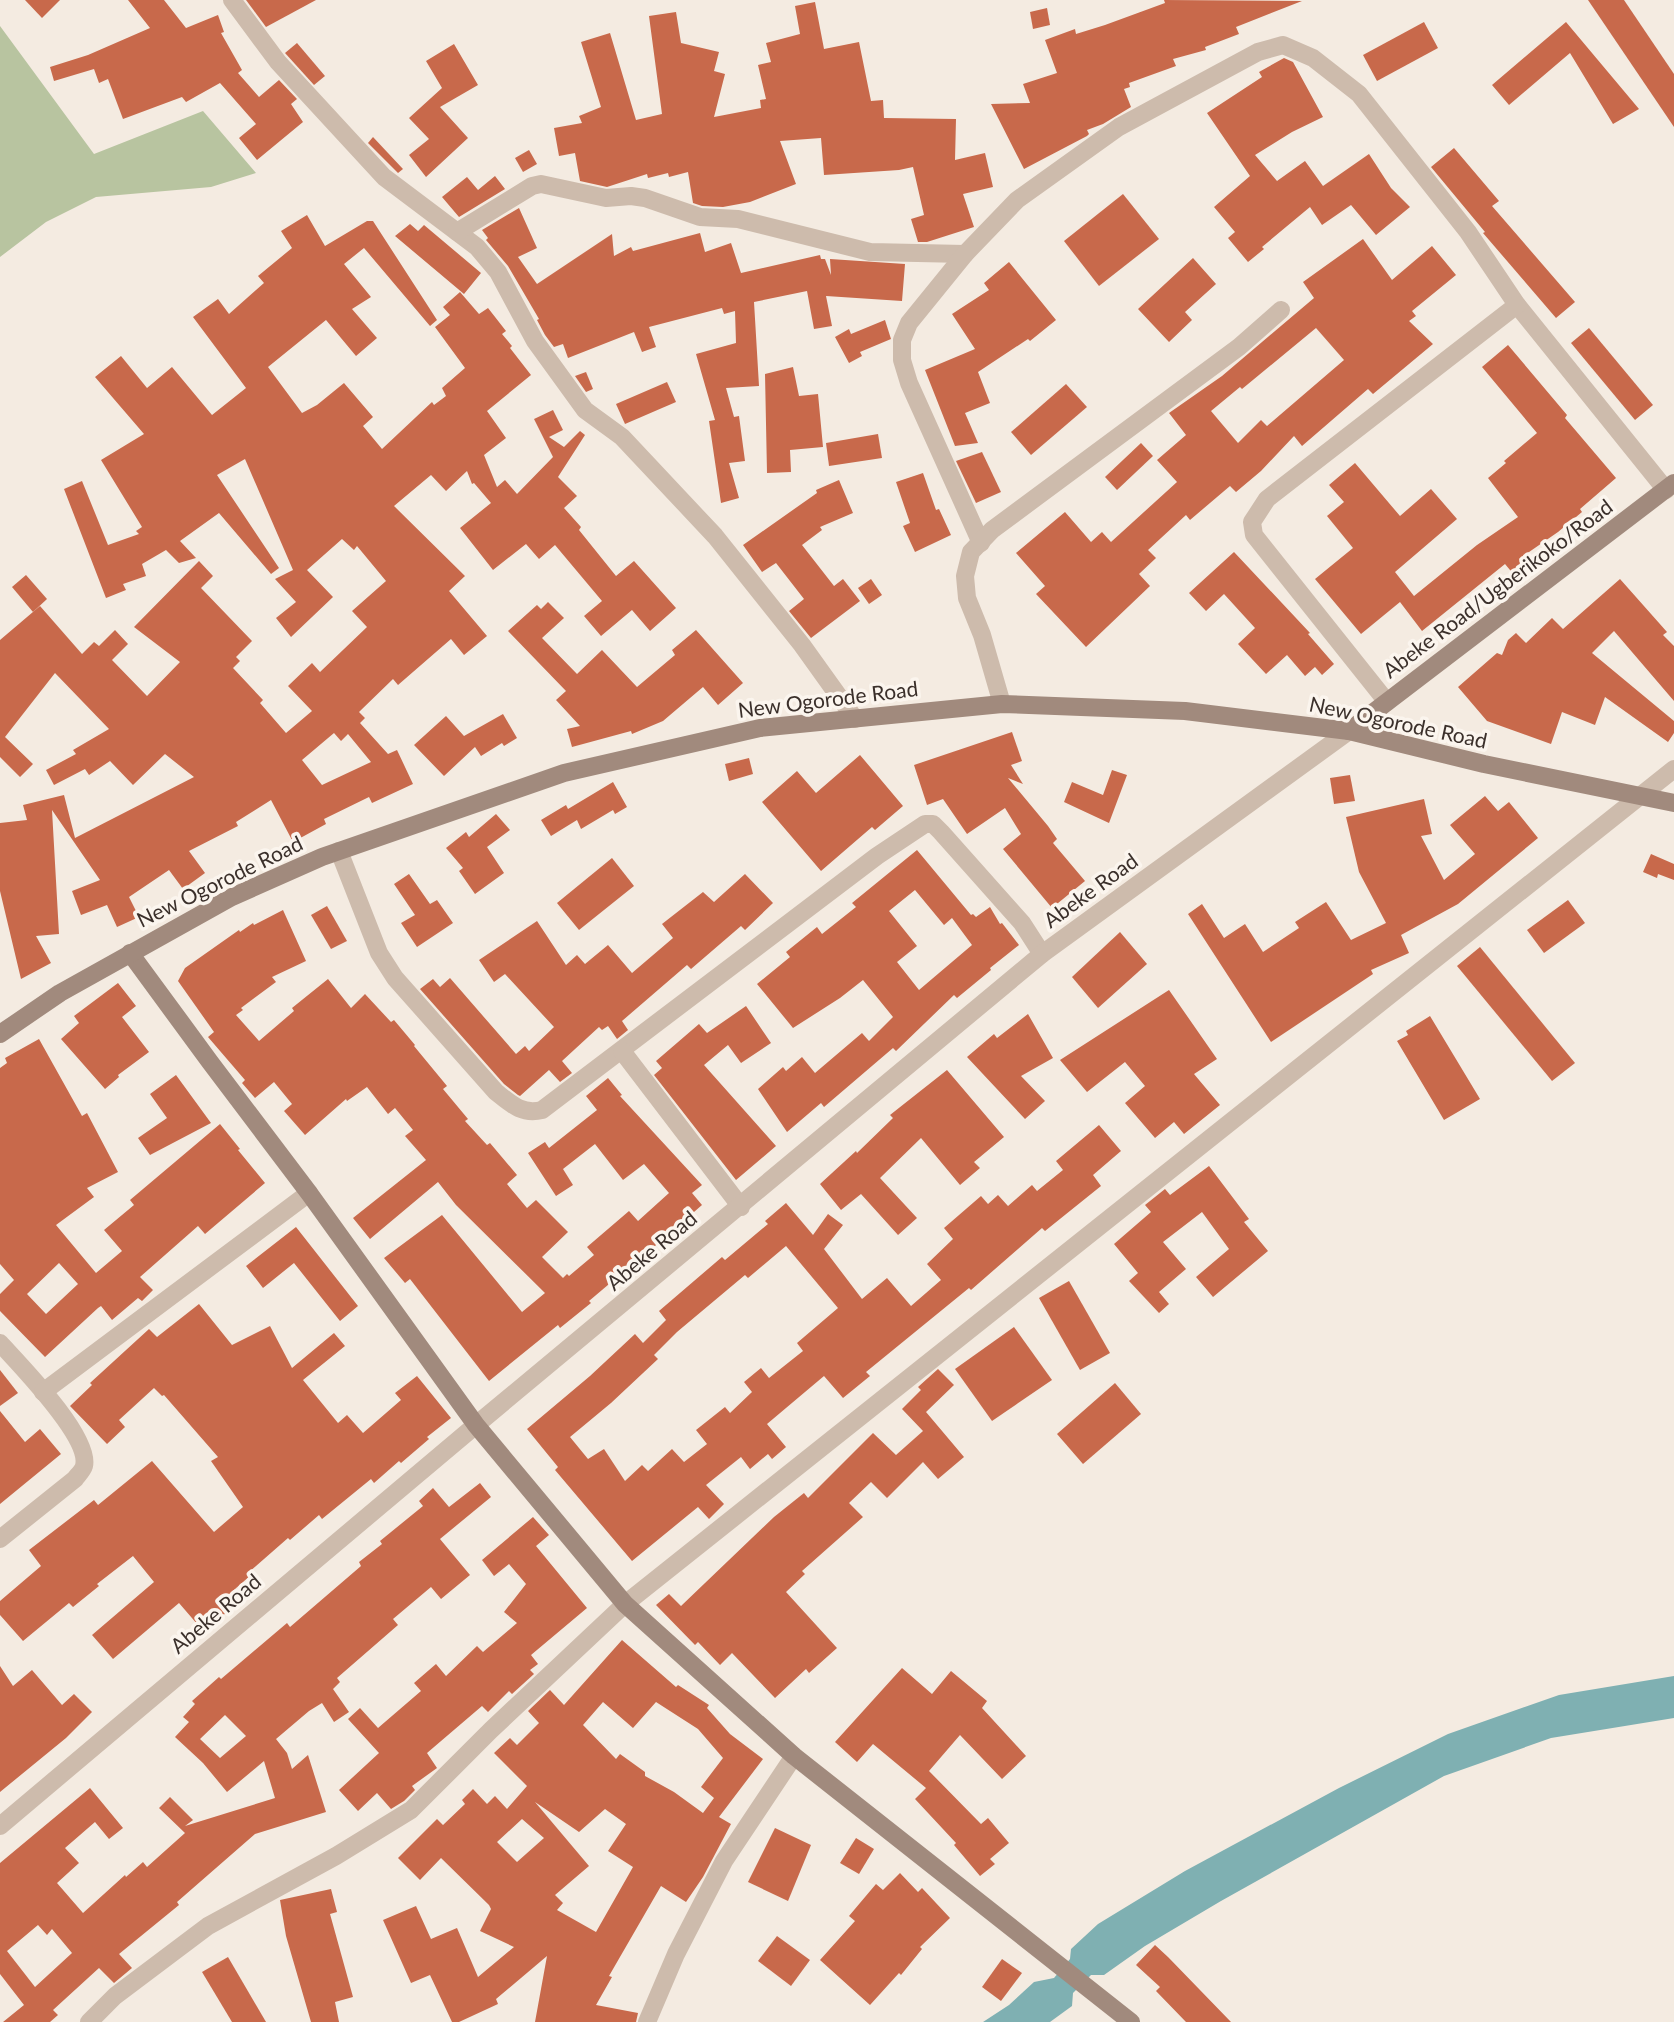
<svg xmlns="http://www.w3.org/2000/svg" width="1674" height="2022" viewBox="0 0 1674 2022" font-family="Lato,sans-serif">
	<rect width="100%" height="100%" fill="#f4ebe1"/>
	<path fill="#b8c4a0" d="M0 26 94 154 203 111 256 173 211 187 96 197 46 222 0 257Z"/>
	<path fill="#7fb0b2" d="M1674 1676V1718L1551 1738 1444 1776 1221 1901 1145 1946 1104 1975H1091L1073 1993 1072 2006 1050 2022H983L1009 2005 1034 1982 1054 1978 1070 1959 1071 1949 1098 1924 1185 1871 1339 1788 1448 1734 1559 1695Z"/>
	<g fill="#c8694b" fill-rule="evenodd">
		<path d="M25 0H60L42 18Z"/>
		<path d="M128 0H164L186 28 218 15 224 32 221 33 242 70 238 73 259 97 279 80 297 99 291 104 303 122 257 160 239 138 256 124 220 83 186 102 182 97 123 119 108 79 99 83 94 69 54 81 50 67 88 55 150 28Z"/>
		<path d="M246 0H316L266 27Z"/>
		<path d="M1164 0 1302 1 1236 27 1239 34 1205 47 1206 50 1173 59 1176 66 1129 83 1130 87 1124 89 1131 107 1103 124 1087 130 1089 134 1087 136 1024 169 991 104 1030 103 1023 84 1057 73 1045 40 1075 29 1076 34 1105 25 1165 3Z"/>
		<path d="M1588 0H1624L1674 74V127Z"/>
		<path d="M815 2 824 49 859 42 871 101 883 100 884 118 956 119 955 160 985 153 993 187 963 194 974 227 927 242H918L911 219 924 215 913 167 899 170 824 175 821 138 780 141 796 184 750 202 723 207 702 206 693 203 688 172 669 177 668 173 648 178 647 174 607 187 580 181 575 153 559 156 554 128 582 123 579 116 601 107 581 42 610 33 636 120 662 114 649 16 676 12 681 43 719 52 714 71 725 74 714 117 761 108 760 100 766 99 758 65 771 62 766 43 800 34 795 6Z"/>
		<path d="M1047 8 1050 25 1033 29 1030 12Z"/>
		<path d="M1424 22 1438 48 1377 81 1363 55Z"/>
		<path d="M1566 22 1639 109 1613 124 1570 53 1509 105 1492 85Z"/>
		<path d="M297 43 325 76 314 85 285 53Z"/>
		<path d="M454 44 478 85 440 107 468 138 426 177 409 155 429 139 409 118 442 88 426 61Z"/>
		<path d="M1284 58 1293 62 1323 117 1292 132 1255 155 1277 181 1305 161 1323 186 1369 154 1391 188 1410 207 1376 235 1351 205 1322 225 1310 207 1262 247 1264 249 1248 262 1228 238 1235 232 1214 207 1250 176 1207 113 1262 77 1259 72Z"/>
		<path d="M373 137 403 169 398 173 368 143Z"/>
		<path d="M1454 148 1499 201 1492 206 1575 302 1556 318 1483 233 1485 232 1431 167Z"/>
		<path d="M529 150 537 164 523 172 515 158Z"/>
		<path d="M495 176 505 189 459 217 442 197 467 177 478 190Z"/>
		<path d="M1123 194 1159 239 1099 286 1064 241Z"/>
		<path d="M519 208 537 248 518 257 537 284 612 234 614 256 631 247 633 251 700 233 705 252 731 243 741 273 820 255 821 259H825L831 275 830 259 905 264 902 301 826 296 832 326 814 329 807 291 754 302 759 386 726 388 734 417 739 416 745 461 729 463 739 498 721 503 709 421 715 420 696 354 736 343 735 311 724 314 722 308 649 327 656 347 642 352 634 332 568 358 563 344 554 347 545 335 537 320 539 319 508 266 486 240 488 238 482 230Z"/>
		<path d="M307 215 325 246 367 221H373L437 320 430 326 364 248 344 264 371 297 352 309 377 338 356 356 326 320 268 367 302 413 317 405 344 383 373 417 363 426 382 449 432 402 434 405 446 396 442 388 465 368 435 327 450 315 443 307 460 292 479 314 488 308 506 331 502 334 512 346 510 348 531 375 487 411 506 438 484 455 497 487 505 480 517 494 553 457 534 419 553 410 563 430 549 437 564 447 580 431 585 435 558 477 577 496 564 508 581 527 579 530 616 576 634 561 676 608 650 631 632 610 601 636 584 616 602 601 555 545 539 559 526 544 493 570 460 528 491 503 474 483 472 484 467 471 446 491 431 475 394 506 465 576 449 591 487 636 464 655 451 639 398 685 393 679 359 712 365 718 360 723 388 754 397 750 413 784 372 803 369 797 324 819 326 824 293 842 271 800 236 822 238 826 189 851 205 873 183 889 169 870 129 897 139 917 117 927 107 905 81 915 72 891 100 880 52 810 59 934 36 936 51 963 21 979 0 891V823L27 820 23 805 64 795 75 838 194 777 165 754 133 785 110 761 89 775 85 769 54 785 46 770 76 754 73 750 109 729 55 673 5 737 33 764 20 777 0 757V640L40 606 82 654 94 642 99 646 115 630 128 644 112 660 147 696 180 662 134 627 199 561 213 576 201 588 252 641 236 657 240 661 233 668 263 700 260 703 286 733 312 711 288 686 312 663 320 672 367 627 352 611 386 581 357 546 354 550 342 539 307 570 333 597 291 637 276 618 296 602 275 579 293 570 245 459 217 475 279 568 271 574 219 513 180 541 196 558 179 563 166 550 142 564 146 576 123 584 126 590 106 598 64 489 82 481 108 545 139 534 136 531 142 527 101 460 144 434 95 377 121 356 147 388 172 367 212 415 246 388 193 317 218 299 229 314 264 283 258 276 292 248 281 231ZM334 733 341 741 348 734 371 762 322 785 302 760Z"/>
		<path d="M410 224 418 231 424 225 481 273 464 294 395 236Z"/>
		<path d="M1363 239 1392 280 1432 246 1456 275 1412 311 1416 316 1409 321 1433 344 1373 394 1368 389 1302 446 1294 436 1261 471 1236 492 1230 486 1190 520 1186 515 1148 550 1156 558 1139 574 1150 586 1086 647 1036 594 1045 586 1016 553 1065 512 1091 542 1102 532 1111 542 1177 482 1157 460 1186 435 1169 413 1222 376 1314 298 1303 282ZM1316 328 1344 360 1267 426 1261 420 1238 443 1211 411 1240 387 1242 389Z"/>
		<path d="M1193 258 1216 284 1185 312 1192 320 1169 342 1138 309Z"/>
		<path d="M1009 262 1056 320 1030 341 1028 339 978 372 990 403 965 413 978 443 955 446 925 370 975 349 952 314 989 290 984 283Z"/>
		<path d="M885 320 891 339 860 352 862 356 849 363 835 337 849 329 851 334Z"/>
		<path d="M1589 328 1653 405 1635 420 1571 343Z"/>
		<path d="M1508 345 1567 415 1565 418 1616 478 1580 509 1582 512 1558 532 1519 559 1526 568 1515 576 1505 564 1422 631 1400 602 1361 634 1315 579 1353 548 1327 516 1344 502 1329 485 1355 463 1400 516 1431 489 1457 519 1395 572 1414 596 1477 545 1518 517 1488 478 1506 463 1504 461 1537 433 1482 367Z"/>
		<path d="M793 367 799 396 818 394 823 447 790 450 791 472 767 473 765 374Z"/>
		<path d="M586 372 593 389 586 392 575 376Z"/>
		<path d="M667 382 676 402 625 424 616 404Z"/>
		<path d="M1066 384 1087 407 1031 455 1011 432Z"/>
		<path d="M878 434 882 458 829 466 826 443Z"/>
		<path d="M1141 443 1153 456 1117 490 1105 477Z"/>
		<path d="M982 452 1001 492 976 503 956 461Z"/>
		<path d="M923 473 936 510 939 509 951 535 915 552 903 526 910 523 896 482Z"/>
		<path d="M839 480 853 513 820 527 822 530 802 545 834 586 843 579 860 601 811 638 789 611 804 599 776 563 762 572 743 545 817 493 816 490Z"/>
		<path d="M1234 552 1310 633 1308 634 1334 664 1322 675 1315 667 1305 676 1287 655 1266 674 1238 644 1255 628 1224 594 1206 611 1189 593Z"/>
		<path d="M26 575 47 599 33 612 12 587Z"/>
		<path d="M871 579 882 595 869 604 858 588Z"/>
		<path d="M1620 579 1667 632 1663 635 1674 646V701L1614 631 1592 653 1674 721V733L1668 742 1605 697 1595 725 1562 712 1551 744 1487 721 1458 687 1497 653 1502 655 1508 640 1516 633 1526 643 1552 618 1563 629Z"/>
		<path d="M548 602 564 618 542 638 577 674 602 650 637 687 675 655 672 650 696 630 743 683 718 705 703 687 663 721 632 734 631 731 572 747 567 729 580 726 556 700 566 691 508 631 537 605 541 609Z"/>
		<path d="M503 714 517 738 504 746 502 743 481 756 475 747 444 776 414 745 446 716 464 736Z"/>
		<path d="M1012 732 1022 761 1011 765 1023 784 1008 778 1048 826 1057 839 1053 843 1085 881 1052 908 1003 849 1021 834 1005 808 967 834 943 799 927 805 914 765Z"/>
		<path d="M860 755 903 806 875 830 872 827 821 871 762 802 797 771 816 793Z"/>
		<path d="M749 758 753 774 729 781 725 764Z"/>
		<path d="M1112 770 1127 775 1109 823 1064 802 1072 782 1103 795Z"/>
		<path d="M1350 775 1355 801 1334 804 1330 778Z"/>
		<path d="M613 782 627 807 615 814 613 810 581 829 577 820 551 836 541 820 566 805 568 809Z"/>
		<path d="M1485 796 1498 811 1509 802 1538 838 1458 904 1401 935 1409 953 1371 970 1373 974 1271 1042 1188 914 1202 904 1224 938 1245 924 1263 952 1299 928 1295 922 1326 902 1351 940 1386 923 1359 872 1346 817 1424 799 1432 834 1421 836 1444 880 1475 854 1450 825Z"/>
		<path d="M496 814 510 830 487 847 504 873 475 894 459 871 463 868 446 848 466 832 469 837Z"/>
		<path d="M917 850 971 915 973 914 976 917 990 907 1000 924 1002 923 1019 945 990 968 991 970 957 998 954 995 896 1051 893 1048 824 1107 821 1103 787 1132 758 1089 783 1067 786 1071 802 1057 815 1073 862 1033 869 1041 893 1017 863 980 840 998 793 1028 757 984 790 957 786 952 817 927 822 934 856 907 852 903ZM915 890 944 925 952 918 972 945 919 990 897 962 917 946 889 911Z"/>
		<path d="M1651 854 1674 864V880L1658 874 1657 878 1643 872Z"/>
		<path d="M612 858 634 886 579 930 557 903Z"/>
		<path d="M409 874 430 904 437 900 453 923 417 947 401 923 415 915 394 884Z"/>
		<path d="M745 874 773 903 745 930 741 926 691 969 687 965 622 1021 628 1030 617 1039 608 1026 602 1030 599 1027 562 1061 572 1073 560 1082 549 1070 520 1096 518 1095 504 1084 420 989 433 979 440 987 450 978 516 1054 525 1046 529 1051 554 1027 505 974 494 982 479 960 537 921 566 965 577 955 585 964 608 945 632 973 673 938 662 924 703 892 714 902Z"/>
		<path d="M1568 900 1585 923 1544 953 1527 930Z"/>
		<path d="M327 906 347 941 331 949 311 915Z"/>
		<path d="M283 910 306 961 272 977 276 982 241 1008 243 1010 236 1015 259 1041 294 1011 292 1008 328 979 351 1008 365 994 391 1022 394 1020 415 1045 414 1046 447 1086 443 1089 468 1119 465 1121 487 1145 490 1143 517 1175 507 1184 527 1208 536 1200 568 1232 542 1257 563 1278 567 1274 569 1276 594 1255 587 1247 629 1211 638 1221 669 1193 644 1164 623 1180 595 1144 563 1169 573 1185 556 1196 528 1153 545 1142 549 1148 597 1110 586 1096 608 1078 622 1095 620 1096 702 1185 692 1193 702 1205 616 1280 615 1279 589 1301 591 1303 560 1328 558 1325 489 1381 410 1279 405 1283 384 1258 442 1215 522 1312 545 1293 456 1205 438 1182 370 1239 353 1218 426 1160 405 1136 413 1130 395 1108 388 1114 367 1087 347 1101 346 1099 305 1135 284 1111 292 1104 274 1082 255 1098 242 1083 245 1080 208 1037 214 1032 178 981 185 968 239 930 240 932 253 923 254 925Z"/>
		<path d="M1120 932 1147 964 1098 1008 1072 977Z"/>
		<path d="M1480 947 1575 1063 1552 1081 1457 966Z"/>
		<path d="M118 983 136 1006 122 1017 149 1052 118 1075 119 1077 105 1089 61 1039 79 1023 74 1016Z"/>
		<path d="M1169 990 1217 1059 1194 1074 1220 1105 1184 1134 1174 1122 1155 1138 1125 1103 1145 1086 1125 1062 1087 1092 1060 1060Z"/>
		<path d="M746 1006 771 1043 741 1063 728 1045 704 1065 776 1146 736 1180 654 1075 662 1068 656 1061 699 1024 707 1033Z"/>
		<path d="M1028 1014 1053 1058 1021 1076 1045 1101 1025 1119 967 1057 994 1034 997 1038Z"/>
		<path d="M1430 1016 1480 1099 1444 1120 1397 1041 1408 1035 1406 1031Z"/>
		<path d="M39 1039 82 1116 87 1113 118 1172 87 1188 94 1197 56 1225 96 1273 122 1251 104 1230 134 1205 130 1200 220 1124 240 1149 238 1150 265 1183 205 1234 198 1226 140 1277 153 1290 142 1301 138 1298 112 1320 101 1306 98 1308 45 1357 0 1311V1294L14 1280 0 1264V1068L7 1063 5 1058ZM59 1263 78 1284 46 1314 27 1294Z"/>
		<path d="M947 1070 1004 1137 974 1162 980 1168 960 1185 921 1138 880 1178 917 1218 898 1235 861 1194 841 1210 820 1184 856 1151 857 1153 893 1118 890 1115Z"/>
		<path d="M176 1075 211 1123 150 1155 138 1138 167 1118 150 1094Z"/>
		<path d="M1099 1125 1121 1151 1093 1175 1101 1186 1045 1231 1042 1228 971 1290 969 1288 866 1372 870 1376 843 1398 824 1376 767 1424 786 1447 772 1459 768 1454 750 1469 741 1457 706 1485 724 1504 709 1519 698 1507 632 1561 555 1470 558 1467 527 1429 590 1376 635 1334 643 1343 666 1320 659 1311 722 1257 725 1260 768 1224 765 1221 786 1203 813 1235 828 1214 843 1225 824 1249 862 1299 887 1278 911 1306 941 1280 927 1264 953 1239 944 1228 981 1196 988 1204 998 1195 1008 1206 1032 1185 1037 1191 1063 1170 1056 1161ZM786 1246 838 1308 797 1343 803 1351 769 1378 761 1368 744 1382 752 1392 730 1413 725 1407 696 1430 707 1444 684 1462 672 1449 648 1471 642 1465 625 1481 604 1449 588 1459 570 1437 611 1403 658 1359 654 1355 677 1332 745 1275 748 1278Z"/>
		<path d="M1209 1166 1249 1219 1244 1222 1268 1251 1213 1297 1196 1277 1229 1249 1202 1212 1163 1242 1186 1269 1159 1292 1169 1304 1159 1313 1129 1281 1138 1273 1114 1244 1151 1212 1145 1205 1165 1189 1170 1195Z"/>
		<path d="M296 1227 358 1306 340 1321 294 1263 263 1288 246 1266Z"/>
		<path d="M1069 1281 1110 1353 1080 1370 1039 1298Z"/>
		<path d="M199 1304 232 1345 270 1326 292 1368 334 1333 345 1346 303 1380 338 1423 347 1415 363 1433 401 1400 395 1393 417 1376 451 1418 427 1437 429 1439 401 1463 399 1461 374 1483 371 1479 322 1519 319 1515 290 1540 288 1538 249 1572 251 1575 219 1603 227 1612 204 1632 179 1603 113 1659 92 1635 154 1582 133 1556 97 1584 99 1586 73 1607 69 1603 23 1641 0 1615V1601L41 1566 29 1550 94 1500 98 1505 152 1461 214 1532 243 1507 211 1461 218 1457 164 1395 162 1396 154 1388 119 1420 125 1427 107 1444 70 1406 92 1385 90 1383 149 1329 157 1337Z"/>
		<path d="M1014 1327 1052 1380 992 1421 955 1369Z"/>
		<path d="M938 1369 954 1385 926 1412 964 1457 938 1479 923 1462 887 1498 871 1482 849 1503 863 1517 802 1571 805 1574 786 1592 837 1648 809 1673 806 1669 775 1698 732 1653 720 1665 698 1642 695 1645 656 1605 669 1594 681 1606 774 1517 804 1493 808 1498 873 1433 896 1455 923 1431 902 1409 921 1390 918 1387Z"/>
		<path d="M0 1370 18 1393 0 1406Z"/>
		<path d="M1115 1383 1141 1414 1083 1464 1057 1434Z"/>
		<path d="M0 1411 25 1442 40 1429 61 1454 0 1504Z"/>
		<path d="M480 1483 491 1497 440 1539 470 1575 441 1599 431 1587 393 1619 398 1625 337 1678 340 1682 333 1689 349 1712 334 1722 322 1703 309 1711 276 1739 287 1753 292 1769 308 1755 326 1812 255 1834 177 1902 179 1905 119 1954 132 1968 114 1983 99 1968 53 2010 58 2015 50 2022H3L24 2005 0 1974V1863L90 1788 123 1828 109 1839 95 1822 65 1848 79 1863 57 1883 83 1913 125 1875 126 1877 143 1862 147 1867 185 1833 159 1808 170 1797 193 1820 185 1826 275 1798 264 1761 227 1792 203 1763 175 1737 189 1722 183 1717 195 1704 192 1701 219 1677 221 1679 287 1623 290 1627 361 1566 359 1562 382 1544 380 1541 423 1506 419 1501 433 1488 449 1507ZM225 1715 246 1736 220 1758 200 1739ZM38 1925 47 1935 52 1929 72 1953 35 1987 7 1951Z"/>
		<path d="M533 1517 549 1535 536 1546 587 1608 531 1655 538 1664 530 1670 534 1674 512 1694 509 1691 488 1712 482 1706 427 1753 437 1768 412 1786 415 1790 404 1801 391 1809 377 1793 358 1811 339 1790 379 1753 348 1719 360 1708 378 1728 421 1691 414 1683 436 1664 446 1676 477 1646 483 1652 517 1623 504 1612 526 1584 509 1564 494 1576 482 1560Z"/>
		<path d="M622 1640 676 1687 678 1685 709 1705 707 1708 730 1734 763 1759 719 1817 731 1824 703 1877 686 1902 661 1886 609 1976 612 1977 596 2005 638 2013 636 2022H535L547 1956 496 1999 498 2004 459 2022H452L430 1975 411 1983 383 1920 416 1906 431 1939 457 1928 478 1977 514 1947 480 1931 491 1909 489 1905 441 1858 420 1880 398 1858 437 1819 443 1825 465 1804 462 1800 473 1789 487 1804 495 1796 507 1809 527 1786 494 1753 510 1738 517 1745 539 1723 528 1711 550 1690 564 1705ZM603 1702 633 1728 656 1702 698 1729 723 1758 701 1787 714 1798 703 1813 674 1792 645 1776V1772L620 1754 616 1759 583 1725ZM535 1802 579 1832 605 1809 626 1824 608 1851 633 1867 596 1932 557 1910 563 1903 555 1895 589 1866ZM522 1819 544 1838 517 1862 497 1842Z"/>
		<path d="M0 1666 13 1686 32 1670 62 1705 74 1694 92 1712 66 1738 0 1792Z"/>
		<path d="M902 1668 932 1694 951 1671 987 1701 982 1708 1026 1756 1002 1779 960 1735 929 1771 981 1824 988 1818 1009 1843 990 1859 995 1864 980 1876 954 1845 956 1843 915 1799 926 1788 873 1744 857 1762 835 1742Z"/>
		<path d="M775 1828 811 1845 788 1901 748 1882Z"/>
		<path d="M856 1838 874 1849 859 1874 840 1863Z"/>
		<path d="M900 1873 918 1892 922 1888 950 1918 920 1947 922 1949 901 1975 899 1973 870 2005 820 1960 855 1921 849 1916 876 1884 883 1890Z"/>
		<path d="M331 1889 337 1912 330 1914 353 1997 335 2002 339 2022H311L286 1936 280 1900Z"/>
		<path d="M777 1936 810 1960 791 1986 758 1961Z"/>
		<path d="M1155 1945 1168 1957 1231 2022H1186L1156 1991 1160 1987 1136 1965Z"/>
		<path d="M228 1957 266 2022H232L202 1972Z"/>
		<path d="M1002 1959 1022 1973 1001 2001 982 1987Z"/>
	</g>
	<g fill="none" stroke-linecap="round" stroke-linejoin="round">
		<g stroke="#cdbbac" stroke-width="18">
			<path d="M232 0 278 62 384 177 477 247 498 272 535 341 585 410 622 437 715 536 802 645 855 719"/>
			<path d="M457 232 532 186 541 184 606 198 631 196 645 198 700 217 738 219 870 252 965 254"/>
			<path d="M981 543 909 383 902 360V340L909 323 965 254 1017 200 1119 127 1258 52 1283 45 1313 58 1359 94 1468 232 1517 305 1666 490"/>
			<path d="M1387 702 1254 535 1252 522 1267 499 1517 305"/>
			<path d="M1002 704 982 635 967 598 965 576 971 552 992 530 1239 347 1281 310"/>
			<path d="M339 851 379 953 395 978 496 1092C511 1104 522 1115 542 1110L877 856 925 824H933L941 832 1022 923 1042 954"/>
			<path d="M622 1051 741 1207"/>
			<path d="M0 1343C20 1365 91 1437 84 1466 83 1470 78 1475 75 1479L0 1539"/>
			<path d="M43 1392 309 1193"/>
			<path d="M0 1826 476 1425 1042 954 1349 731"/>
			<path d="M89 2022 115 1996 208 1926 336 1856 411 1810 491 1730 625 1604 1674 769"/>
			<path d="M647 2022 676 1954 724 1861 794 1756"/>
		</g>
		<g stroke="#a18a7d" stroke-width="18">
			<path d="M1349 731 1674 483"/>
			<path d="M130 953 210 1062 309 1193 476 1425 625 1604 794 1756 1131 2022"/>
			<path d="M0 1034 60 993 232 897 322 857 564 773 760 728 1002 704 1185 711 1349 731 1484 764 1674 803"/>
		</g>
	</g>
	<g text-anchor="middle" stroke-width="7" stroke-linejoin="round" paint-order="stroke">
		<g font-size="21" fill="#3b302b" stroke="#fbf5ee">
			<text transform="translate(1498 589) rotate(-37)" y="7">Abeke Road/Ugberikoko/Road</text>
			<text transform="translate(828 700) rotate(-7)" y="7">New Ogorode Road</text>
			<text transform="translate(1398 723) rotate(12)" y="7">New Ogorode Road</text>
			<text transform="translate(220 882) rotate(-26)" y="7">New Ogorode Road</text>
			<text transform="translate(1091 891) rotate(-36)" y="7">Abeke Road</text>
			<text transform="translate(652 1251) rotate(-40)" y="7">Abeke Road</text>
			<text transform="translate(216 1614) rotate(-40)" y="7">Abeke Road</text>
		</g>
	</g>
</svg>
